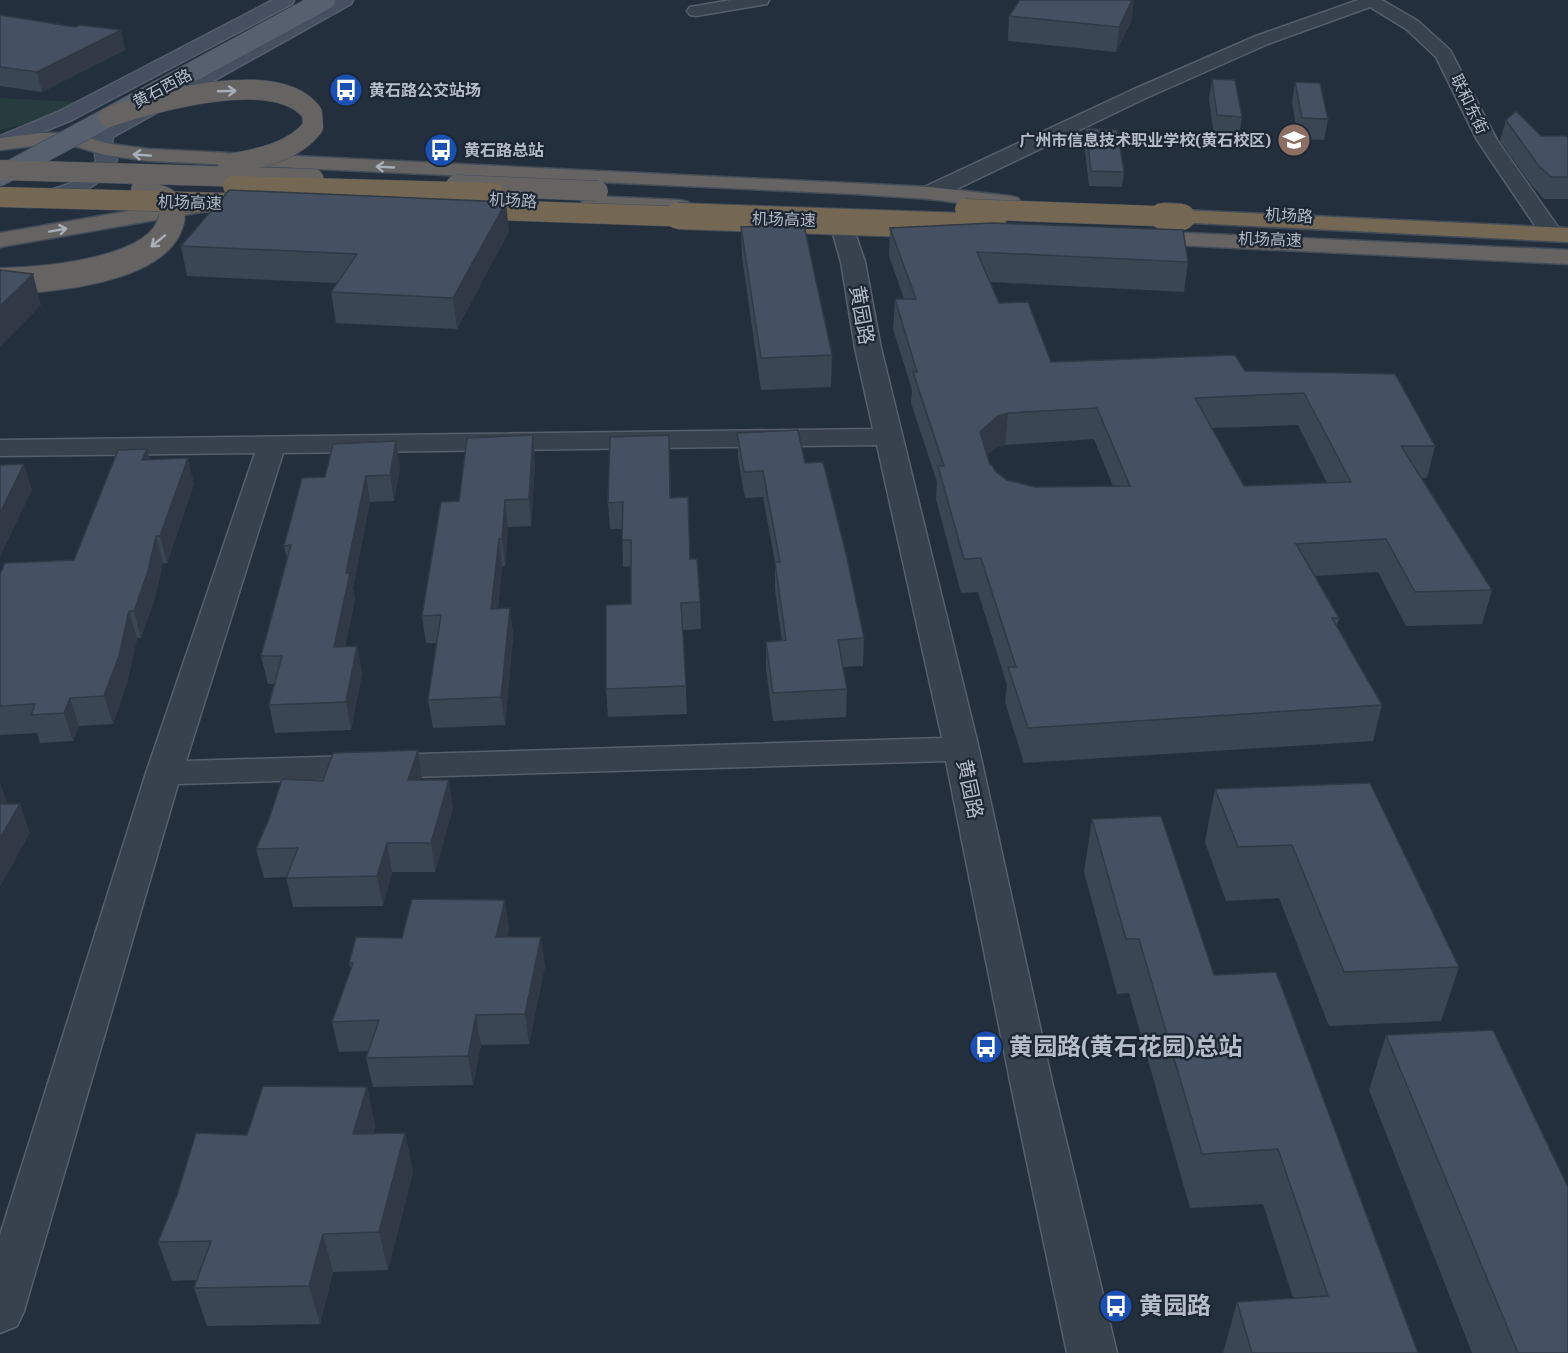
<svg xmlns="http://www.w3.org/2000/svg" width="1568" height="1353" viewBox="0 0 1568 1353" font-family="'Exo 2','Noto Sans SC',sans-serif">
	<rect width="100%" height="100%" fill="#242f3e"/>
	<path fill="#263c3f" d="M0 98 79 102 50 117 0 130Z"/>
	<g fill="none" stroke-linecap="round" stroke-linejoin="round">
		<defs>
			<g id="minor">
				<path d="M731 0H769L767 4 761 5 696 16 690 15 687 11 690 7Z"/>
				<path d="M1358 0H1382L1418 21 1450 50 1497 140 1558 227 1555 232 1547 234 1539 232 1536 227 1477 140 1436 57 1406 29 1370 7 1268 44 1146 98 938 198 930 199 922 198 919 193 922 188 1132 90 1256 36Z"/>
				<path d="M842 220 850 222 853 227 865 262 881 348 979 749 1053 1086 1117 1353H1067L1011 1086 946 761 178 784 24 1311 17 1326 0 1333V1235L146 773 255 453 0 456V440L873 429 855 348 841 262 831 227 834 222ZM877 445 942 738 186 761 283 453Z"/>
			</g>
			<g id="secondary">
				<path d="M273 0H294L292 4 72 120 0 149V136L58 112Z"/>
				<path d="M332 0H353L351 4 113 137 112 142 117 160C107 187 48 212 20 206L17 201 20 196C44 191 86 186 96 160L92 138 107 123Z"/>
			</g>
			<g id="trunk">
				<path d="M41 133H71L110 144 149 149 930 187 1010 196 1018 198 1021 203 1018 208 1010 210 930 199 854 194 149 161 105 155 71 145H41L0 150V138Z"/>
				<path d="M592 196 680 200 688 202 691 207 688 212 680 214 584 208 581 203 584 198Z"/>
				<path d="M205 198 213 200 216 205 213 210 0 247V233Z"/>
				<path d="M1141 231 1568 250V264L1133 243 1130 238 1133 233Z"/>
			</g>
			<path id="motorway" d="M1182 210 1568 228V242L1174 222 1171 217 1174 212Z"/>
		</defs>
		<use href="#minor" stroke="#565f6c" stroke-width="3"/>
		<use href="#secondary" stroke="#565f6c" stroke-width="3"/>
		<use href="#trunk" stroke="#434c59" stroke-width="3"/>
		<use href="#motorway" stroke="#434c59" stroke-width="3"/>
		<use href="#minor" fill="#38414e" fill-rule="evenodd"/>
		<use href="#secondary" fill="#465061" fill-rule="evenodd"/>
		<use href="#trunk" fill="#656462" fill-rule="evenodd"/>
		<use href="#motorway" fill="#746855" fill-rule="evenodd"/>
		<defs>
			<path id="primary-bridge" d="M0 176 325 0"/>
			<g id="trunk-bridge-far1">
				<path d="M109 117C154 102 278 66 312 113L313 127C294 152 258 159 228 164"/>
				<path d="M0 170 314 179"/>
				<path d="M456 185 598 191"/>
				<path d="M141 189 165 197 174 204 172 218"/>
			</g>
			<path id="trunk-bridge" d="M0 281C43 280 165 272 172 216"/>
			<g id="motorway-bridge-far1">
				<path d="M233 186 494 193"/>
				<path d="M0 197 262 204"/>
				<path d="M464 209 722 218"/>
				<path d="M965 209 1182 217"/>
			</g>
			<g id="motorway-bridge">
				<path d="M678 216 994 227"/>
				<path d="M1162 216 1182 217"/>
			</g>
		</defs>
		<use href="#primary-bridge" stroke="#414a57" stroke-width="21" stroke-linecap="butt"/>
		<use href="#trunk-bridge-far1" stroke="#434c59" stroke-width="21" stroke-linecap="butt"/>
		<use href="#trunk-bridge" stroke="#434c59" stroke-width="28" stroke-linecap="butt"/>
		<use href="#motorway-bridge-far1" stroke="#434c59" stroke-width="21" stroke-linecap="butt"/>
		<use href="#motorway-bridge" stroke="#434c59" stroke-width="28" stroke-linecap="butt"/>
		<use href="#primary-bridge" stroke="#56606e" stroke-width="20"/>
		<use href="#trunk-bridge-far1" stroke="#656462" stroke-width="20"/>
		<use href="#trunk-bridge" stroke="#656462" stroke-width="26"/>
		<use href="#motorway-bridge-far1" stroke="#746855" stroke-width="20"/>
		<use href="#motorway-bridge" stroke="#746855" stroke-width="26"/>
	</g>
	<g fill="#3b4654" fill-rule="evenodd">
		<path d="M0 15 75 27 121 30 125 50 42 92 0 86Z"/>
		<path d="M1009 16 1132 20 1116 52 1008 41Z"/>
		<path d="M1212 79 1242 117 1239 138 1214 136 1209 99Z"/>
		<path d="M1295 82 1328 119 1324 140 1298 139 1292 102Z"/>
		<path d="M1506 120 1541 136 1568 138V199H1544L1532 186 1500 141Z"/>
		<path d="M1086 128 1124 172 1122 187 1089 186 1084 143Z"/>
		<path d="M741 227 832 355 831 387 761 390 742 257Z"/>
		<path d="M890 228 1188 262 1184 292 990 282 999 303 1051 362 1245 371 1395 374 1435 446 1427 478H1422L1492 590 1482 624 1406 626 1378 572 1315 576 1339 618 1337 626 1382 705 1373 741 1024 763 1005 702 1007 685 978 592 961 593 936 499 937 482 911 403 912 390 893 329 895 299H904L889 256ZM1298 425 1327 483 1244 486 1212 428ZM1094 439 1113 486 1035 487 1007 480 995 471 990 465 987 455 995 448 1005 445Z"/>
		<path d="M509 231 457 329 336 323 331 292 337 283 187 276 181 246Z"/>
		<path d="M737 433 805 463 864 638 863 666 843 667 847 689 846 717 773 721 766 669V642L782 641 775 589V562L763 497 745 498 738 458Z"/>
		<path d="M150 460 194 484 167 563H163L155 598 141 638H137L127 683 113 724 79 726 73 741 40 743 37 733 0 735V574L74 560Z"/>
		<path d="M535 461 531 526 508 527 505 566H502L498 609 510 608 513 636 505 725 433 728 428 700 437 643H426L422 616 459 501Z"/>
		<path d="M670 461 671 498 690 559 700 602 701 629 683 630 687 714 608 717 606 689 631 604V566L623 567 622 529H610L608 503Z"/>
		<path d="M400 467 394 501 370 502 353 588 355 600 345 646H357L362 673 351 730 275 733 269 705 275 684H268L261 656 287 559 284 546 325 477Z"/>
		<path d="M422 779V780L453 808 435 872H392L383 906 293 907 286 877 264 878 256 849 323 781Z"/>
		<path d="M1215 789 1459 967 1441 1021 1329 1026 1279 898 1226 901 1205 842Z"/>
		<path d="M1092 819 1214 975 1418 1353H1223L1237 1302 1293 1298 1263 1204 1190 1208 1129 993 1117 994 1084 872Z"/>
		<path d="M509 929 507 937 545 966 529 1044 481 1045 473 1085 373 1087 366 1058 369 1051 339 1052 332 1022 351 969 349 963 402 938Z"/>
		<path d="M1386 1035 1568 1353H1472L1369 1090Z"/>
		<path d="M367 1087 375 1126 373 1134 405 1133 413 1172 388 1270 333 1272 320 1324 207 1326 194 1288 196 1280 172 1281 158 1242Z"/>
	</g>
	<g fill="#303945">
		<path d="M1132 0H1134L1132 20 1116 52 1119 27Z"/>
		<path d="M121 30 125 50 42 92 37 72Z"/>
		<path d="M506 202 509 231 457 329 453 298Z"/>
		<path d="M33 274 41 305 0 347V306Z"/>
		<path d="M1008 413 1005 445 995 448 977 464 980 432 998 416Z"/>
		<path d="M533 435 535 461 531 526 529 499Z"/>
		<path d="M396 441 400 467 394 501 390 475Z"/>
		<path d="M147 449 153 475 142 460Z"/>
		<path d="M188 458 194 484 167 563 160 536Z"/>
		<path d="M24 464 32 490 0 557V513Z"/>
		<path d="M366 476 370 502 353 588 355 600 340 674 334 647 346 573Z"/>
		<path d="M505 500 508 527 505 566 502 539Z"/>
		<path d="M156 536 163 563 155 598 141 638 134 611Z"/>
		<path d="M499 539 502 566 495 636 491 609Z"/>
		<path d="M510 608 513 636 505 725 501 697Z"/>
		<path d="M129 611 137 638 127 683 113 724 104 696Z"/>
		<path d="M357 646 362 673 351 730 346 702Z"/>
		<path d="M70 698 79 726 73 741 64 713Z"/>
		<path d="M418 750 422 779 413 809 408 780Z"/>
		<path d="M449 780 453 808 435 872 431 843Z"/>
		<path d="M0 783 7 802 0 814Z"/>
		<path d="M20 804 30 833 0 887V838Z"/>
		<path d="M387 843 392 872 383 906 377 876Z"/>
		<path d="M505 900 509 929 500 966 496 937Z"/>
		<path d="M541 937 545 966 529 1044 525 1014Z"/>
		<path d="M476 1015 481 1045 473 1085 468 1056Z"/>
		<path d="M367 1087 375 1126 362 1173 353 1134Z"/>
		<path d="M405 1133 413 1172 388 1270 379 1232Z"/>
		<path d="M323 1234 333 1272 320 1324 309 1286Z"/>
	</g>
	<g fill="#455162" stroke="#303945" stroke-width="1.5" fill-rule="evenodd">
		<path d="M1020 0H1132L1119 27 1009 16Z"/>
		<path d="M0 15 75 27 80 25 121 30 37 72 0 67Z"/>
		<path d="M1212 79 1235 80 1242 117 1217 115Z"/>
		<path d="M1295 82 1320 83 1328 119 1302 118Z"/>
		<path d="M1516 111 1541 136H1565L1568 138V177H1551L1538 165 1506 120Z"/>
		<path d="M1086 128 1117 130 1124 172 1091 171Z"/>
		<path d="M229 190 506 202 453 298 331 292 357 254 181 246Z"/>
		<path d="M993 223 1183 230 1188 262 977 252 999 303 1028 302 1051 362 1235 355 1245 371 1395 374 1435 446H1401L1492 590 1415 592 1386 539 1296 544 1339 618H1332L1382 705 1028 728 1008 667H1016L981 558 964 559 938 466H944L913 372H917L895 299H916L890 228ZM1304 393 1351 482 1244 486 1195 398ZM1097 408 1130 486 1035 487 1007 480 995 471 992 465H990L980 432 998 416 1008 413Z"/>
		<path d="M804 225 832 355 761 358 741 227Z"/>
		<path d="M0 270 33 274 0 306Z"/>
		<path d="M798 430 805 463 823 462 847 558 864 638 838 640 847 689 773 693 766 642 786 640 775 562H780L763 471 744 472 737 433Z"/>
		<path d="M533 435 529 499 505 500 502 539H499L491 609 510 608 501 697 428 700 441 615 422 616 441 502 459 501 467 438Z"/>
		<path d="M669 435 670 498 688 497 690 559H697L700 602 681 603 686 686 606 689V605L631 604V540H622L623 502 608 503 610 437Z"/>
		<path d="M396 441 390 475 366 476 346 573H350L334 647 357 646 346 702 269 705 282 656H261L291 545 284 546 302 478 325 477 333 444Z"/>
		<path d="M147 449 142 460 188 458 160 536H156L148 571 134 611H129L119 656 104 696 70 698 64 713 31 715 35 704 0 706V574L5 563 74 560 118 450Z"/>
		<path d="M24 464 0 513V465Z"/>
		<path d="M418 750 408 780H449L431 843H387L377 876 286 878 298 848 256 849 269 819 282 779 323 781 333 753Z"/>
		<path d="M1370 783 1459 967 1344 972 1292 845 1238 847 1215 789Z"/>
		<path d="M0 804H20L0 838Z"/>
		<path d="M1161 816 1214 975 1276 972 1418 1353H1252L1237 1302 1328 1296 1278 1149 1202 1154 1139 939H1126L1092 819Z"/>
		<path d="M412 899 505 900 496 937H541L525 1014 476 1015 468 1056 366 1058 379 1020 332 1022 353 963H349L356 937 402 938Z"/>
		<path d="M1493 1030 1568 1187V1353H1518L1386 1035Z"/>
		<path d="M263 1086 367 1087 353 1134 405 1133 379 1232 323 1234 309 1286 194 1288 211 1241 158 1242 177 1195 196 1133 247 1135Z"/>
	</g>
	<defs><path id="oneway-shaft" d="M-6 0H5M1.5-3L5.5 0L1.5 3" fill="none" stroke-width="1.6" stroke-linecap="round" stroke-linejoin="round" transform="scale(1.5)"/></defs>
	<g stroke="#a8afba">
		<use href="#oneway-shaft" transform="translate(227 91) rotate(-2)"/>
		<use href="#oneway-shaft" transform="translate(142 155) rotate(-176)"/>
		<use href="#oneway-shaft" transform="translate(385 167) rotate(-177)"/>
		<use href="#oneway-shaft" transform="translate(58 230) rotate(-10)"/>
		<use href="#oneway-shaft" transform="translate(158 241) rotate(141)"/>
	</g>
	<defs>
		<symbol id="bus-disc" viewBox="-11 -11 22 22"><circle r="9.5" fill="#1a4fb4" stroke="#1d2633"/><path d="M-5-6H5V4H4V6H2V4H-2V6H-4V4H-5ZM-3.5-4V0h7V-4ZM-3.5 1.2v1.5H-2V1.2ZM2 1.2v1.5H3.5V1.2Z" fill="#fff"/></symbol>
		<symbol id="school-disc" viewBox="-11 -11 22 22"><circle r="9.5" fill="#8d6e63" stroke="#1d2633"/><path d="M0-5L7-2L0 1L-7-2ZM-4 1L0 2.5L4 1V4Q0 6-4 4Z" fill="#fff"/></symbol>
	</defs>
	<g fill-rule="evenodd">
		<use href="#bus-disc" x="327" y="71" width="38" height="38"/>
		<use href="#school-disc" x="1275" y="121" width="38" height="38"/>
		<use href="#bus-disc" x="422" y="131" width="38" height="38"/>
		<use href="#bus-disc" x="967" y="1028" width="38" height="38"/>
		<use href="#bus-disc" x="1097" y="1287" width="38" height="38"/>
	</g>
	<g text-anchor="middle" stroke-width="4.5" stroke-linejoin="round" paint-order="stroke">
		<g font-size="16" fill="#b4bcc9" stroke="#1d2633">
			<text transform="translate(162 88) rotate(-28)" y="6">黄石西路</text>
			<text transform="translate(1470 104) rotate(64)" y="6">联和东街</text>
			<text transform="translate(513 200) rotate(3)" y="6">机场路</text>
			<text transform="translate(190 202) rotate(2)" y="6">机场高速</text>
			<text transform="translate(1289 215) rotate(3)" y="6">机场路</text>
			<text transform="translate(784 219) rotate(2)" y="6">机场高速</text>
			<text transform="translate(1270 239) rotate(2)" y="6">机场高速</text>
		</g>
		<g font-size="16" font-weight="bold" fill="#b4bcc9" stroke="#1d2633" text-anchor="start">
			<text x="369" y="96">黄石路公交站场</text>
			<text x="1271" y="146" text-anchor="end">广州市信息技术职业学校(黄石校区)</text>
			<text x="464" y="156">黄石路总站</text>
		</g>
		<g font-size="20" fill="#b4bcc9" stroke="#1d2633">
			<text transform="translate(862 315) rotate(80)" y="7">黄园路</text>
			<text transform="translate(970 789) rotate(78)" y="7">黄园路</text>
		</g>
		<g font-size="24" font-weight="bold" fill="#b4bcc9" stroke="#1d2633" text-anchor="start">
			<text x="1009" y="1055">黄园路(黄石花园)总站</text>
			<text x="1139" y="1314">黄园路</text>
		</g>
	</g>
</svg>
